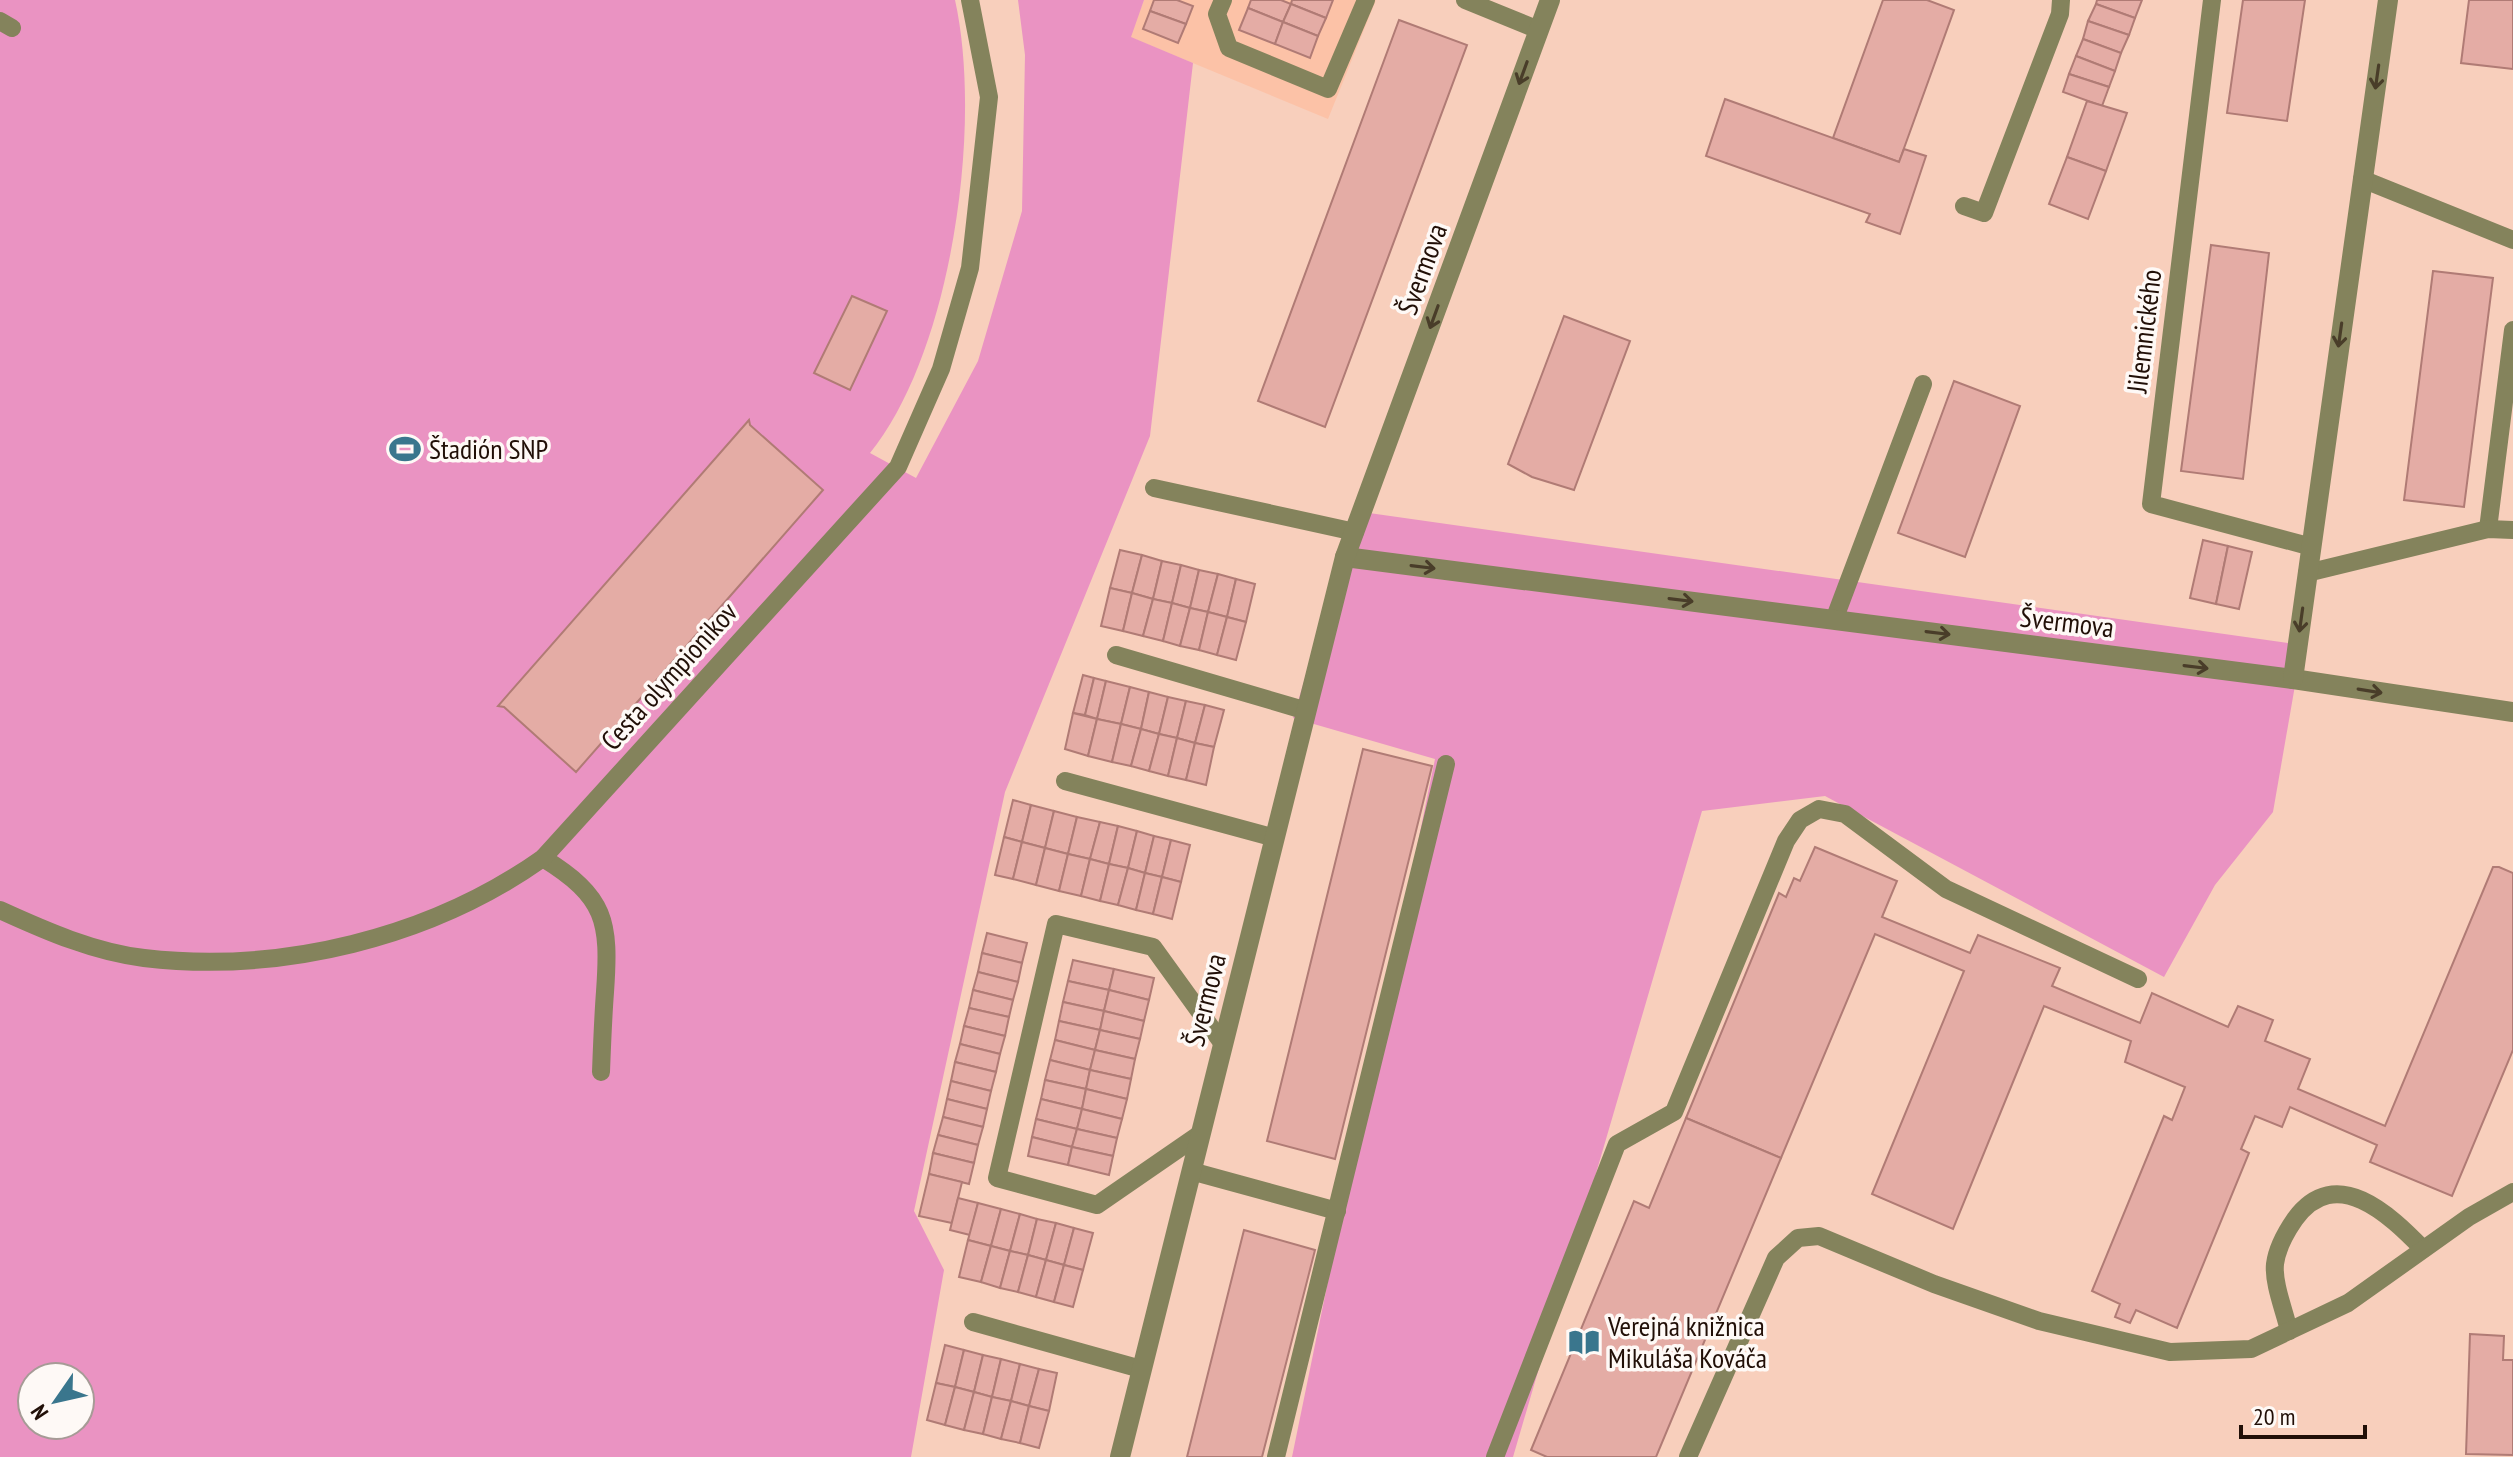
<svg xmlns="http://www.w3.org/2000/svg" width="2513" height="1457" viewBox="0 0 2513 1457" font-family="'PT Sans Narrow',sans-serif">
	<rect width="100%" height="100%" fill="#f8cfbc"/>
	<path fill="#fcc2a7" d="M1144 0H1376L1328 119 1130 37Z"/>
	<g fill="#ea93c2" fill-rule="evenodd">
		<path d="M0 0H955C983 125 952 352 870 453L916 478 978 361 1022 211 1025 55 1018 0H1144L1131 37 1193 63 1150 436 1005 792 914 1211 944 1270 911 1457H0ZM32 1377H80V1425H32Z"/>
		<path d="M1355 511 2302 645 2273 812 2215 885 2164 977 1825 796 1702 811 1513 1457H1292L1435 759 1293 718Z"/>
	</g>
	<g fill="#e4aca5" stroke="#b07b75" stroke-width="2">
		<path d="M1154 0H1177L1193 6 1186 24 1150 11Z"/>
		<path d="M1251 0H1281L1291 4 1283 22 1248 8Z"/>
		<path d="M1292 0H1333L1326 18 1291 4Z"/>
		<path d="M1883 0H1927L1954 10 1899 162 1833 138Z"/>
		<path d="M2097 0H2142L2135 18 2096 4Z"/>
		<path d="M2243 0H2305L2287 121 2227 113Z"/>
		<path d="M2469 0H2513V69L2461 63Z"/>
		<path d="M1291 4 1326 18 1318 36 1283 22Z"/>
		<path d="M2096 4 2135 18 2129 35 2088 21Z"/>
		<path d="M1248 8 1283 22 1275 44 1239 30Z"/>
		<path d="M1150 11 1186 24 1178 43 1143 29Z"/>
		<path d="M1399 20 1467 45 1325 427 1258 401Z"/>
		<path d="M2088 21 2129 35 2121 53 2083 39Z"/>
		<path d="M1283 22 1318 36 1310 58 1275 44Z"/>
		<path d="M2083 39 2121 53 2115 71 2076 56Z"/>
		<path d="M2076 56 2115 71 2109 87 2069 74Z"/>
		<path d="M2069 74 2109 87 2102 106 2063 92Z"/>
		<path d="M1725 99 1899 162 1904 149 1926 156 1900 234 1866 222 1870 214 1706 156Z"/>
		<path d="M2087 101 2127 113 2106 171 2067 157Z"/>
		<path d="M2067 157 2106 171 2088 219 2049 204Z"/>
		<path d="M2211 245 2269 253 2243 479 2181 471Z"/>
		<path d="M2433 271 2493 278 2464 507 2404 500Z"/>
		<path d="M852 296 887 311 850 390 814 373Z"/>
		<path d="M1564 316 1630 341 1574 490 1532 477 1508 464Z"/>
		<path d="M1954 381 2020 406 1965 557 1898 533Z"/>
		<path d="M749 420 750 425 823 490 576 772 504 707 498 706Z"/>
		<path d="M2203 540 2228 546 2216 604 2190 598Z"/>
		<path d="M2228 546 2252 552 2239 609 2216 604Z"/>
		<path d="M1120 550 1142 555 1132 593 1110 588Z"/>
		<path d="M1142 555 1162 561 1153 599 1132 593Z"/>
		<path d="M1162 561 1181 565 1172 603 1153 599Z"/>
		<path d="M1181 565 1199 570 1190 608 1172 603Z"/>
		<path d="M1199 570 1218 574 1208 612 1190 608Z"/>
		<path d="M1218 574 1236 579 1227 617 1208 612Z"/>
		<path d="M1236 579 1255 584 1246 622 1227 617Z"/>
		<path d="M1110 588 1132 593 1123 631 1101 626Z"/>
		<path d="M1132 593 1153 599 1143 636 1123 631Z"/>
		<path d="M1153 599 1172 603 1163 641 1143 636Z"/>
		<path d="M1172 603 1190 608 1180 646 1163 641Z"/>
		<path d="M1190 608 1208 612 1199 650 1180 646Z"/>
		<path d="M1208 612 1227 617 1217 655 1199 650Z"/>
		<path d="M1227 617 1246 622 1236 660 1217 655Z"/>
		<path d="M1083 675 1094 678 1085 715 1073 713Z"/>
		<path d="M1094 678 1106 681 1097 719 1085 715Z"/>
		<path d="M1106 681 1130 687 1121 724 1097 719Z"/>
		<path d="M1130 687 1149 692 1141 729 1121 724Z"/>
		<path d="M1149 692 1168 697 1159 734 1141 729Z"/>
		<path d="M1168 697 1186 701 1177 738 1159 734Z"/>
		<path d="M1186 701 1205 705 1195 743 1177 738Z"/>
		<path d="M1205 705 1224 710 1214 747 1195 743Z"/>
		<path d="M1073 713 1097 719 1088 756 1065 749Z"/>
		<path d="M1097 719 1121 724 1112 762 1088 756Z"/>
		<path d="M1121 724 1141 729 1131 766 1112 762Z"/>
		<path d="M1141 729 1159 734 1149 771 1131 766Z"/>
		<path d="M1159 734 1177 738 1168 776 1149 771Z"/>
		<path d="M1177 738 1195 743 1186 780 1168 776Z"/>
		<path d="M1195 743 1214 747 1206 785 1186 780Z"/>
		<path d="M1363 749 1432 766 1335 1159 1267 1141Z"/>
		<path d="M1013 800 1031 805 1022 842 1004 837Z"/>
		<path d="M1031 805 1054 811 1045 848 1022 842Z"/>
		<path d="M1054 811 1077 817 1068 854 1045 848Z"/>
		<path d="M1077 817 1100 822 1090 859 1068 854Z"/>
		<path d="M1100 822 1118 826 1109 864 1090 859Z"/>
		<path d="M1118 826 1137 831 1128 868 1109 864Z"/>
		<path d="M1137 831 1154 836 1145 873 1128 868Z"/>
		<path d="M1154 836 1171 840 1162 877 1145 873Z"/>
		<path d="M1004 837 1022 842 1013 879 995 875Z"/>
		<path d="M1171 840 1190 845 1181 882 1162 877Z"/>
		<path d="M1022 842 1045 848 1036 885 1013 879Z"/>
		<path d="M1815 847 1897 881 1882 917 1970 953 1978 935 2060 968 2052 986 2140 1023 2152 993 2228 1027 2238 1006 2273 1020 2265 1041 2310 1059 2298 1089 2385 1126 2493 867H2499L2513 873V1050L2452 1196 2370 1162 2377 1145 2290 1107 2282 1127 2255 1116 2241 1149 2249 1153 2177 1328 2136 1310 2130 1323 2115 1317 2120 1304 2092 1291 2164 1116 2172 1120 2185 1087 2125 1062 2131 1041 2044 1006 1953 1229 1872 1194 1964 971 1875 934 1781 1158 1686 1118 1779 893 1786 897 1794 878 1800 881Z"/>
		<path d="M1045 848 1068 854 1059 891 1036 885Z"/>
		<path d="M1068 854 1090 859 1081 896 1059 891Z"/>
		<path d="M1090 859 1109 864 1100 901 1081 896Z"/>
		<path d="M1109 864 1128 868 1118 905 1100 901Z"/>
		<path d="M1128 868 1145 873 1136 910 1118 905Z"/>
		<path d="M1145 873 1162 877 1153 914 1136 910Z"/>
		<path d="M1162 877 1181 882 1172 919 1153 914Z"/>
		<path d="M987 933 1027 943 1022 963 982 953Z"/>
		<path d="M982 953 1022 963 1018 982 978 972Z"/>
		<path d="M1073 960 1114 969 1109 990 1068 981Z"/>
		<path d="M1114 969 1154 978 1149 1000 1109 990Z"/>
		<path d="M978 972 1018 982 1013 1000 973 990Z"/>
		<path d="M1068 981 1109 990 1104 1011 1063 1002Z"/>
		<path d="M973 990 1013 1000 1009 1017 969 1008Z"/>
		<path d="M1109 990 1149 1000 1144 1021 1104 1011Z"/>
		<path d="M1063 1002 1104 1011 1100 1030 1059 1021Z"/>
		<path d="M969 1008 1009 1017 1005 1036 964 1026Z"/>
		<path d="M1104 1011 1144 1021 1140 1039 1100 1030Z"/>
		<path d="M1059 1021 1100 1030 1095 1050 1055 1040Z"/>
		<path d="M964 1026 1005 1036 1000 1054 960 1044Z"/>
		<path d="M1100 1030 1140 1039 1135 1059 1095 1050Z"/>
		<path d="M1055 1040 1095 1050 1090 1070 1050 1060Z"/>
		<path d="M960 1044 1000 1054 996 1072 955 1062Z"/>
		<path d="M1095 1050 1135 1059 1131 1079 1090 1070Z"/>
		<path d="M1050 1060 1090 1070 1086 1089 1045 1080Z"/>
		<path d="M955 1062 996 1072 991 1091 951 1081Z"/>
		<path d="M1090 1070 1131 1079 1127 1099 1086 1089Z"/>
		<path d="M1045 1080 1086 1089 1082 1109 1041 1099Z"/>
		<path d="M951 1081 991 1091 987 1109 947 1099Z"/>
		<path d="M1086 1089 1127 1099 1122 1119 1082 1109Z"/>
		<path d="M947 1099 987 1109 983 1127 943 1117Z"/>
		<path d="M1041 1099 1082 1109 1077 1129 1036 1119Z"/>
		<path d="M1082 1109 1122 1119 1117 1138 1077 1129Z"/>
		<path d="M943 1117 983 1127 978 1145 938 1135Z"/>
		<path d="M1686 1118 1781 1158 1656 1457H1547L1531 1450 1634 1201 1649 1208Z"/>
		<path d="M1036 1119 1077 1129 1072 1147 1032 1137Z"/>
		<path d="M1077 1129 1117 1138 1113 1156 1072 1147Z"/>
		<path d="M938 1135 978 1145 974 1163 933 1153Z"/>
		<path d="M1032 1137 1072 1147 1068 1165 1028 1156Z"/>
		<path d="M1072 1147 1113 1156 1109 1175 1068 1165Z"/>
		<path d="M933 1153 974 1163 969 1184 929 1174Z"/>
		<path d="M929 1174 962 1182 952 1223 919 1216Z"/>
		<path d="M958 1198 978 1203 970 1235 950 1230Z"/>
		<path d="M978 1203 1001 1209 991 1246 968 1240Z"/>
		<path d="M1001 1209 1020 1214 1010 1251 991 1246Z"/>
		<path d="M1020 1214 1037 1219 1028 1255 1010 1251Z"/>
		<path d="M1037 1219 1056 1223 1046 1260 1028 1255Z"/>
		<path d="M1056 1223 1074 1228 1064 1265 1046 1260Z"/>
		<path d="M1074 1228 1093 1233 1083 1270 1064 1265Z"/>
		<path d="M1244 1230 1315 1250 1262 1457H1187Z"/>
		<path d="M968 1240 991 1246 981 1282 959 1277Z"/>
		<path d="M991 1246 1010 1251 1000 1288 981 1282Z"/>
		<path d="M1010 1251 1028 1255 1018 1292 1000 1288Z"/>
		<path d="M1028 1255 1046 1260 1036 1297 1018 1292Z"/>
		<path d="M1046 1260 1064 1265 1054 1302 1036 1297Z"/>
		<path d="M1064 1265 1083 1270 1073 1307 1054 1302Z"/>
		<path d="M2470 1334 2504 1336 2503 1360H2513V1455L2466 1454Z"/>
		<path d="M945 1345 964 1350 955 1387 936 1383Z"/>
		<path d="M964 1350 983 1355 974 1392 955 1387Z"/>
		<path d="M983 1355 1001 1359 992 1397 974 1392Z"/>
		<path d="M1001 1359 1020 1364 1011 1401 992 1397Z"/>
		<path d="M1020 1364 1039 1369 1029 1406 1011 1401Z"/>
		<path d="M1039 1369 1057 1373 1049 1411 1029 1406Z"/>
		<path d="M936 1383 955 1387 945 1425 927 1420Z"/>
		<path d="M955 1387 974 1392 964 1430 945 1425Z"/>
		<path d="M974 1392 992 1397 983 1434 964 1430Z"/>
		<path d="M992 1397 1011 1401 1001 1439 983 1434Z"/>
		<path d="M1011 1401 1029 1406 1020 1443 1001 1439Z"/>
		<path d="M1029 1406 1049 1411 1039 1448 1020 1443Z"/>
	</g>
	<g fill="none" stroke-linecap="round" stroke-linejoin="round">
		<g stroke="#84835c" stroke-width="18">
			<path d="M1223 0 1217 14 1229 48 1328 89 1366 0"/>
			<path d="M1465 0 1539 30"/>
			<path d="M2212 0 2151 504 2312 547"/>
			<path d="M0 21 12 28"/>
			<path d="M2362 179 2513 240"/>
			<path d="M1964 206 1984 213 2060 14 2061 0"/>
			<path d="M1154 488 1355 532"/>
			<path d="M2488 529 2513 330"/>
			<path d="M2307 573 2488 529 2513 530"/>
			<path d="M1834 620 1923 384"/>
			<path d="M1116 655 1307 711"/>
			<path d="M1065 781 1275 838"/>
			<path d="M543 858C606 897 610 921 605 992 603 1018 602 1045 601 1072"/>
			<path d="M0 910C46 931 94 952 144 958 281 974 430 938 543 858L898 467 941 369 970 268 989 97 970 0"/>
			<path d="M1200 1134 1097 1205 997 1178 1056 924 1153 947 1223 1044"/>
			<path d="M1191 1171 1337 1211"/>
			<path d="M973 1322 1141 1369"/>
			<path d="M2289 1331C2285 1312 2273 1284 2275 1264 2277 1248 2286 1232 2295 1219 2336 1163 2390 1215 2423 1249"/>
			<path d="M1276 1457 1446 764"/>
			<path d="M1495 1457 1617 1144 1674 1112 1786 841 1800 820 1819 809 1845 814 1946 889 2138 979"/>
			<path d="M1688 1457 1776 1258 1798 1238 1819 1236 1934 1284 2039 1321 2170 1352 2251 1349 2348 1303 2469 1217 2513 1192"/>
		</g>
		<g stroke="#84835c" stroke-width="20">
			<path d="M1345 557 2293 679 2513 712"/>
			<path d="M2293 679 2388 0"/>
		</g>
		<path stroke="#84835c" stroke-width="20" d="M1120 1457 1345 557 1550 0"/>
	</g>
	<defs><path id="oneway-shaft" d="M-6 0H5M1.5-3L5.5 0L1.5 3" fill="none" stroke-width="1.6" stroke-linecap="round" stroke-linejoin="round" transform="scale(2)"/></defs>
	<g stroke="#493d29">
		<use href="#oneway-shaft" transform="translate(1523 73) rotate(110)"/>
		<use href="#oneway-shaft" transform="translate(2377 77) rotate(98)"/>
		<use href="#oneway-shaft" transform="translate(1434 317) rotate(110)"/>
		<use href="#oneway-shaft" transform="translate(2340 335) rotate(98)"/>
		<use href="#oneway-shaft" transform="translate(1423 567) rotate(7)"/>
		<use href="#oneway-shaft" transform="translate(1681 600) rotate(7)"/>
		<use href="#oneway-shaft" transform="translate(2301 620) rotate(98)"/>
		<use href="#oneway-shaft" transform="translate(1938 633) rotate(7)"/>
		<use href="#oneway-shaft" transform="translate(2196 667) rotate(7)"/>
		<use href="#oneway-shaft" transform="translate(2370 691) rotate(9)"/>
	</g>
	<defs>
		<symbol id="stadium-bare" viewBox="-9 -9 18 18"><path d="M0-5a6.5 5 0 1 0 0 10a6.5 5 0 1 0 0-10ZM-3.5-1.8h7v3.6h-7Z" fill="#3a768d" stroke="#fef9f6" stroke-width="2.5" paint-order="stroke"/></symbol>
		<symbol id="library-bare" viewBox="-9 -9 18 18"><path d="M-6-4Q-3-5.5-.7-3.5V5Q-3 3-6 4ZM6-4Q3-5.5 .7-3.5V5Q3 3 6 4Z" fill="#3a768d" stroke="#fef9f6" stroke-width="2.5" paint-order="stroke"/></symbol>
	</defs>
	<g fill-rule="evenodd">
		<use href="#stadium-bare" x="383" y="427" width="44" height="44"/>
		<use href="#library-bare" x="1562" y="1320" width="44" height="44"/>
	</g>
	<g text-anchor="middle" stroke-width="7" stroke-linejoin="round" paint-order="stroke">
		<g font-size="28" fill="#210f07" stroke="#fef9f6">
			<text transform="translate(1422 269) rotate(-70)" y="10">Švermova</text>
			<text transform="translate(2144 331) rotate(-83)" y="10">Jilemnického</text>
			<text transform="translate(2067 622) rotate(7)" y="10">Švermova</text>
			<text transform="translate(669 676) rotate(-48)" y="10">Cesta olympionikov</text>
			<text transform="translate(1205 1000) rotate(-76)" y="10">Švermova</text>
		</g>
		<g font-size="28" fill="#210f07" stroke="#fef9f6" text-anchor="start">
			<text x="429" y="459">Štadión SNP</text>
			<text x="1608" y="1336">Verejná knižnica<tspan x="1608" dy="32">Mikuláša Kováča</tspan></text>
		</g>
	</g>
	<g transform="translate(56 1401) rotate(236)"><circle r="38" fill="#fef9f6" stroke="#a69b96" stroke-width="2"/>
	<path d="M0-6L14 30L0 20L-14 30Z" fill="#3a768d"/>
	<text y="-12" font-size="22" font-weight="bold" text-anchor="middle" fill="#210f07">N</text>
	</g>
	<path d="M2241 1425v12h124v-12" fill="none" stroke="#210f07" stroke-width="4"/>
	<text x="2253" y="1425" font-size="24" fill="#210f07" stroke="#fef9f6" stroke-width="6" paint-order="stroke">20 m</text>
</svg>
